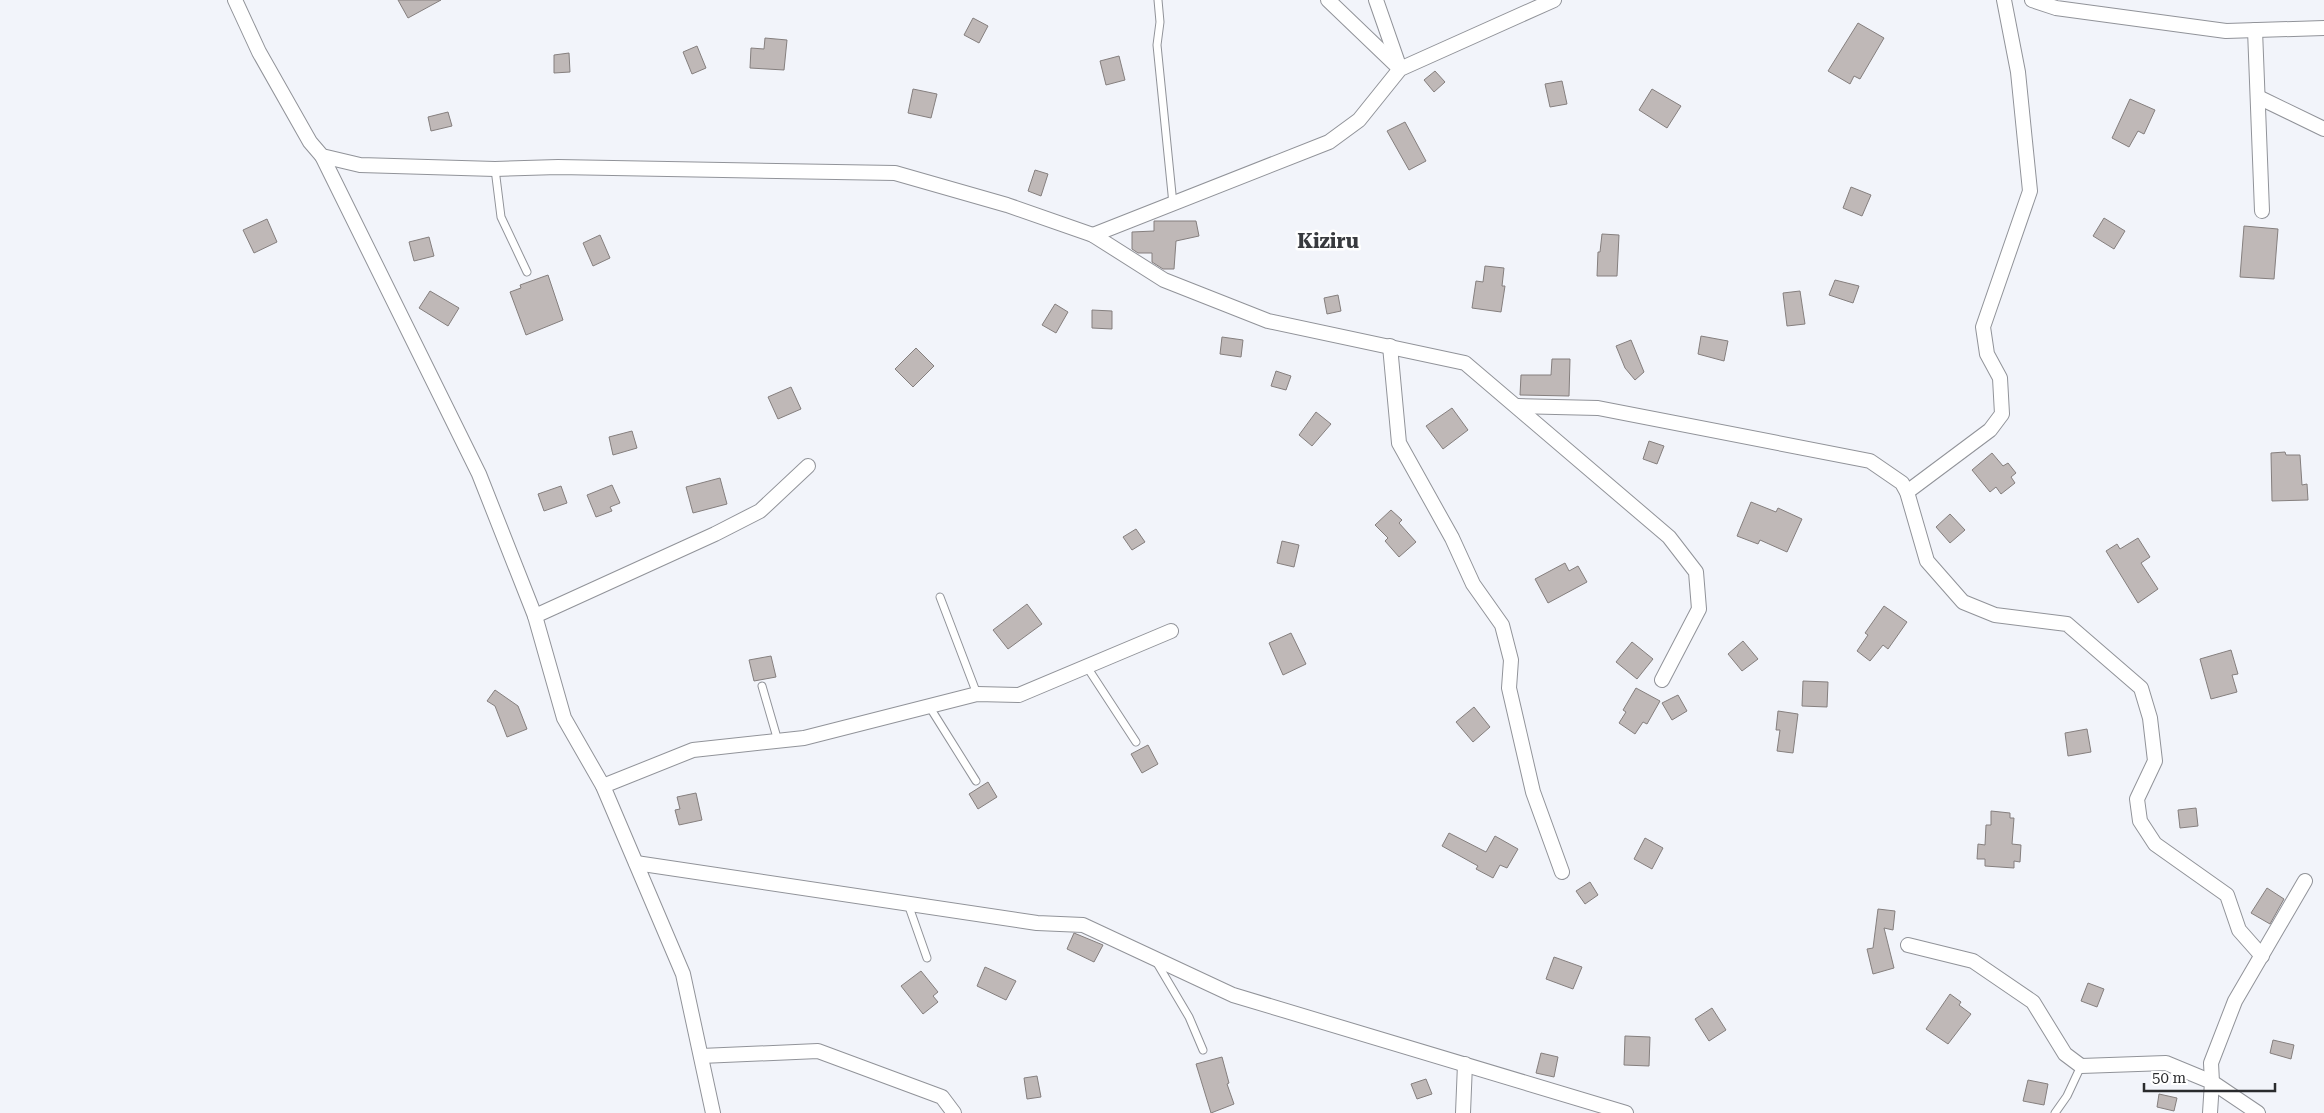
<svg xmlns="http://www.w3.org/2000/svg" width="2324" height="1113" viewBox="0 0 2324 1113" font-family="'Roboto Serif',serif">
	<rect width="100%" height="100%" fill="#f2f4fa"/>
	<g fill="#bfb8b7" stroke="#857f7e">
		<path d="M398 0H441L408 18Z"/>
		<path d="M973 18 988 26 979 43 964 35Z"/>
		<path d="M1858 23 1884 38 1860 79 1854 76 1850 84 1828 71Z"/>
		<path d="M765 38 787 40 784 70 750 68 751 48 764 49Z"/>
		<path d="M697 46 706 68 692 74 683 52Z"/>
		<path d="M569 53 570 72 554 73V55Z"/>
		<path d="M1119 56 1125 80 1106 85 1100 61Z"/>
		<path d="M1435 71 1445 82 1434 92 1424 80Z"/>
		<path d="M1562 81 1567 104 1550 107 1545 84Z"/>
		<path d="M913 89 937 94 931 118 908 113Z"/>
		<path d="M1652 89 1681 106 1667 128 1639 110Z"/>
		<path d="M2130 99 2155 110 2144 134 2138 131 2129 147 2112 138Z"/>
		<path d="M448 112 452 126 431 131 428 117Z"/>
		<path d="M1405 122 1426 161 1409 170 1387 131Z"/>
		<path d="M1035 170 1048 174 1041 196 1028 191Z"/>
		<path d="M1851 187 1871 195 1862 216 1843 208Z"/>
		<path d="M2104 218 2125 231 2114 249 2093 236Z"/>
		<path d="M267 219 277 242 254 253 243 230Z"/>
		<path d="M1154 221H1196L1199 236 1176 241 1174 269H1163L1152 262V253H1138L1132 249V232L1154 231Z"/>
		<path d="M2244 226 2278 229 2274 279 2240 277Z"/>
		<path d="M1602 234 1619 235 1617 276H1597L1598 252H1600Z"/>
		<path d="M600 235 610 258 593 266 583 243Z"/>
		<path d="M429 237 434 256 414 261 409 242Z"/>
		<path d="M1485 266 1504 268 1502 286H1505L1501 312 1472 308 1476 281 1483 282Z"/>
		<path d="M548 275 563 320 526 335 510 292 521 288 520 285Z"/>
		<path d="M1835 280 1859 286 1853 303 1829 295Z"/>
		<path d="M430 291 459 308 448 326 419 308Z"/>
		<path d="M1800 291 1805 324 1787 326 1783 293Z"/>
		<path d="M1338 295 1341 311 1327 314 1324 298Z"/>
		<path d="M1055 304 1068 312 1056 333 1042 325Z"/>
		<path d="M1092 310 1112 311V329L1092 328Z"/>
		<path d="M1701 336 1728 341 1724 361 1698 354Z"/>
		<path d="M1222 337 1243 340 1241 357 1220 354Z"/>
		<path d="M1631 340 1644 372 1635 380 1625 368 1616 346Z"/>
		<path d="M916 348 934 366 913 387 895 369Z"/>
		<path d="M1552 359H1570L1569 396 1520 395 1521 375H1551Z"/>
		<path d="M1276 371 1291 376 1286 390 1271 386Z"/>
		<path d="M791 387 801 409 778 419 768 397Z"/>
		<path d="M1452 408 1468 430 1443 449 1426 426Z"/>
		<path d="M1316 412 1331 424 1312 446 1299 435Z"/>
		<path d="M632 431 637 448 613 455 609 437Z"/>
		<path d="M1649 441 1664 446 1657 464 1643 459Z"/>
		<path d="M2285 452 2286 455H2300L2302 485 2307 484 2308 500 2272 501 2271 453Z"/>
		<path d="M1992 453 2003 466 2008 463 2016 473 2011 477 2015 483 2001 494 1996 487 1990 492 1972 470Z"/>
		<path d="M720 478 727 504 693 513 686 487Z"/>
		<path d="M612 485 620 503 610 507 612 511 596 517 587 495Z"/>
		<path d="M561 486 567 503 544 511 538 494Z"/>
		<path d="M1751 502 1776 512 1778 508 1802 519 1787 552 1760 540 1758 544 1737 536Z"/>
		<path d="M1391 510 1402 520 1399 523 1416 542 1399 557 1385 541 1388 538 1375 525Z"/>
		<path d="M1950 514 1965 530 1950 543 1936 527Z"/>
		<path d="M1136 529 1145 542 1132 550 1123 537Z"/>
		<path d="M2138 538 2150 557 2141 563 2158 589 2138 603 2106 551 2117 544 2120 549Z"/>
		<path d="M1282 541 1299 545 1294 567 1277 563Z"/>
		<path d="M1565 563 1569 571 1578 566 1587 582 1548 603 1535 579Z"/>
		<path d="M1027 604 1042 624 1008 649 993 630Z"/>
		<path d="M1884 606 1907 622 1888 649 1883 645 1870 661 1857 651 1868 635 1865 633Z"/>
		<path d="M1291 633 1306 664 1283 675 1269 643Z"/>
		<path d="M1743 641 1758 659 1742 671 1728 654Z"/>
		<path d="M1632 642 1653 659 1637 679 1616 662Z"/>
		<path d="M2231 650 2238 674 2232 675 2237 692 2211 699 2200 659Z"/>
		<path d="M771 656 776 677 754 681 749 660Z"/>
		<path d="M1803 681 1828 682 1827 707 1802 706Z"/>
		<path d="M1636 688 1660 701 1647 724 1643 722 1635 734 1619 723 1626 712 1623 710Z"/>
		<path d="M495 690 518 706 527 729 507 737 495 706 487 701Z"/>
		<path d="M1678 695 1687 711 1672 720 1662 703Z"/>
		<path d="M1474 707 1490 727 1473 742 1456 722Z"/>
		<path d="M1778 711 1798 714 1793 753 1777 751 1780 730H1776Z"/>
		<path d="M2087 729 2091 752 2068 756 2065 733Z"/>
		<path d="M1148 745 1158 764 1142 773 1131 754Z"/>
		<path d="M988 782 997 797 978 809 969 794Z"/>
		<path d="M696 793 702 820 679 825 675 810 680 809 677 797Z"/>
		<path d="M2196 808 2198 826 2180 828 2178 810Z"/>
		<path d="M1991 811 2010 813V818H2014L2012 844 2021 845 2020 862 2014 861V868L1985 866V859H1977L1978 844 1985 845 1986 825H1991Z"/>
		<path d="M1449 833 1486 852 1495 836 1518 849 1507 868 1500 865 1493 878 1476 869 1478 866 1442 846Z"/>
		<path d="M1645 838 1663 848 1652 869 1634 859Z"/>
		<path d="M1590 882 1598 895 1585 904 1576 891Z"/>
		<path d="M2267 888 2284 899 2270 924 2251 913Z"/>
		<path d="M1878 909 1895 911 1893 930 1884 928 1894 968 1873 974 1867 949 1873 948Z"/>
		<path d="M1074 933 1103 945 1094 962 1067 949Z"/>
		<path d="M1554 957 1582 967 1573 989 1546 979Z"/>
		<path d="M985 967 1016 981 1006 1000 977 986Z"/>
		<path d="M921 971 938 992 933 996 938 1002 923 1014 901 986Z"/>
		<path d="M2088 983 2104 989 2097 1007 2081 1001Z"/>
		<path d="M1950 994 1961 1002 1959 1005 1971 1014 1948 1044 1926 1029Z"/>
		<path d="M1712 1008 1726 1030 1709 1041 1695 1019Z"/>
		<path d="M1625 1036 1650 1037 1649 1066 1624 1065Z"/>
		<path d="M2273 1040 2294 1045 2291 1059 2270 1053Z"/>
		<path d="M1541 1053 1558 1057 1554 1077 1536 1073Z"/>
		<path d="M1222 1057 1229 1083 1227 1084 1234 1104 1211 1113 1196 1064Z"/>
		<path d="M1037 1076 1041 1097 1027 1099 1024 1078Z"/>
		<path d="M1426 1079 1432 1094 1417 1099 1411 1084Z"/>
		<path d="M2028 1080 2048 1084 2044 1105 2023 1101Z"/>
		<path d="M2159 1094 2177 1098 2174 1111 2157 1107Z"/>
	</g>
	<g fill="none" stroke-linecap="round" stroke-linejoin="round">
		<defs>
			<g id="service">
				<path d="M1158 0 1160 22 1157 45 1173 204"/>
				<path d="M495 169 501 217 527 272"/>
				<path d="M940 597 977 694"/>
				<path d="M1087 667 1136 742"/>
				<path d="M762 686 778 741"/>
				<path d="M929 706 976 781"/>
				<path d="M908 904 927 958"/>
				<path d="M1157 963 1189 1017 1203 1050"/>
				<path d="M2055 1113 2067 1096 2081 1066"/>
			</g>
			<g id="minor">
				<path d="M235 0 259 52 310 142 322 156 360 165 495 169 558 167 895 173 1007 205 1093 235 1164 280 1268 321 1465 363 1669 537 1696 572 1699 609 1662 680"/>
				<path d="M1328 0 1400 69"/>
				<path d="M1376 0 1399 66"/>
				<path d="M2032 0 2056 8 2226 31 2324 28"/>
				<path d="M2255 30 2262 211"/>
				<path d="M2258 97 2324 129"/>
				<path d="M322 156 479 474 535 616 564 718 603 786 683 974 713 1113"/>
				<path d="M1093 235 1329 142 1359 120 1400 69 1554 0"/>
				<path d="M1390 346 1399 443 1452 538 1473 584 1502 625 1511 660 1509 688 1533 792 1562 872"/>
				<path d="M1518 406 1598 408 1870 461 1902 483 1907 492 1927 561 1963 602 1995 615 2067 624 2141 688 2150 718 2155 761 2137 799 2140 821 2155 844 2227 895 2239 930 2262 956"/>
				<path d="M1907 492 1990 430 2002 414 2000 378 1987 354 1983 327 2030 191 2018 72 2004 0"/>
				<path d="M535 616 715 534 760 511 808 466"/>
				<path d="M603 786 693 750 804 738 977 694 1019 695 1171 631"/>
				<path d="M636 863 1037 923 1083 925 1233 995 1626 1113"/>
				<path d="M1908 945 1973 961 2033 1002 2065 1054 2081 1066 2166 1063 2212 1082 2210 1113"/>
				<path d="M701 1056 818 1051 942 1097 954 1113"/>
				<path d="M1463 1113 1465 1064"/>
				<path d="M2258 1113 2212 1082 2211 1063 2235 1001 2305 881"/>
			</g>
		</defs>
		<use href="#service" stroke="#919399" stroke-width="9"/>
		<use href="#minor" stroke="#919399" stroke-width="16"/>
		<use href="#service" stroke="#fff" stroke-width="7"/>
		<use href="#minor" stroke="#fff" stroke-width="14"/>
	</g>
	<g text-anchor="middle" stroke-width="5" stroke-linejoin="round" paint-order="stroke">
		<g font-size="20" font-weight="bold" fill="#383a3e" stroke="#fff">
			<text x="1328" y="248">Kiziru</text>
		</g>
	</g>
	<path d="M2144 1083v8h131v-8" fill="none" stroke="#2a2b2d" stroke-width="2.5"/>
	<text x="2152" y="1083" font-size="15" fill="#2a2b2d" stroke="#ffffff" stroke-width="4" paint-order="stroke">50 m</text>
</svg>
